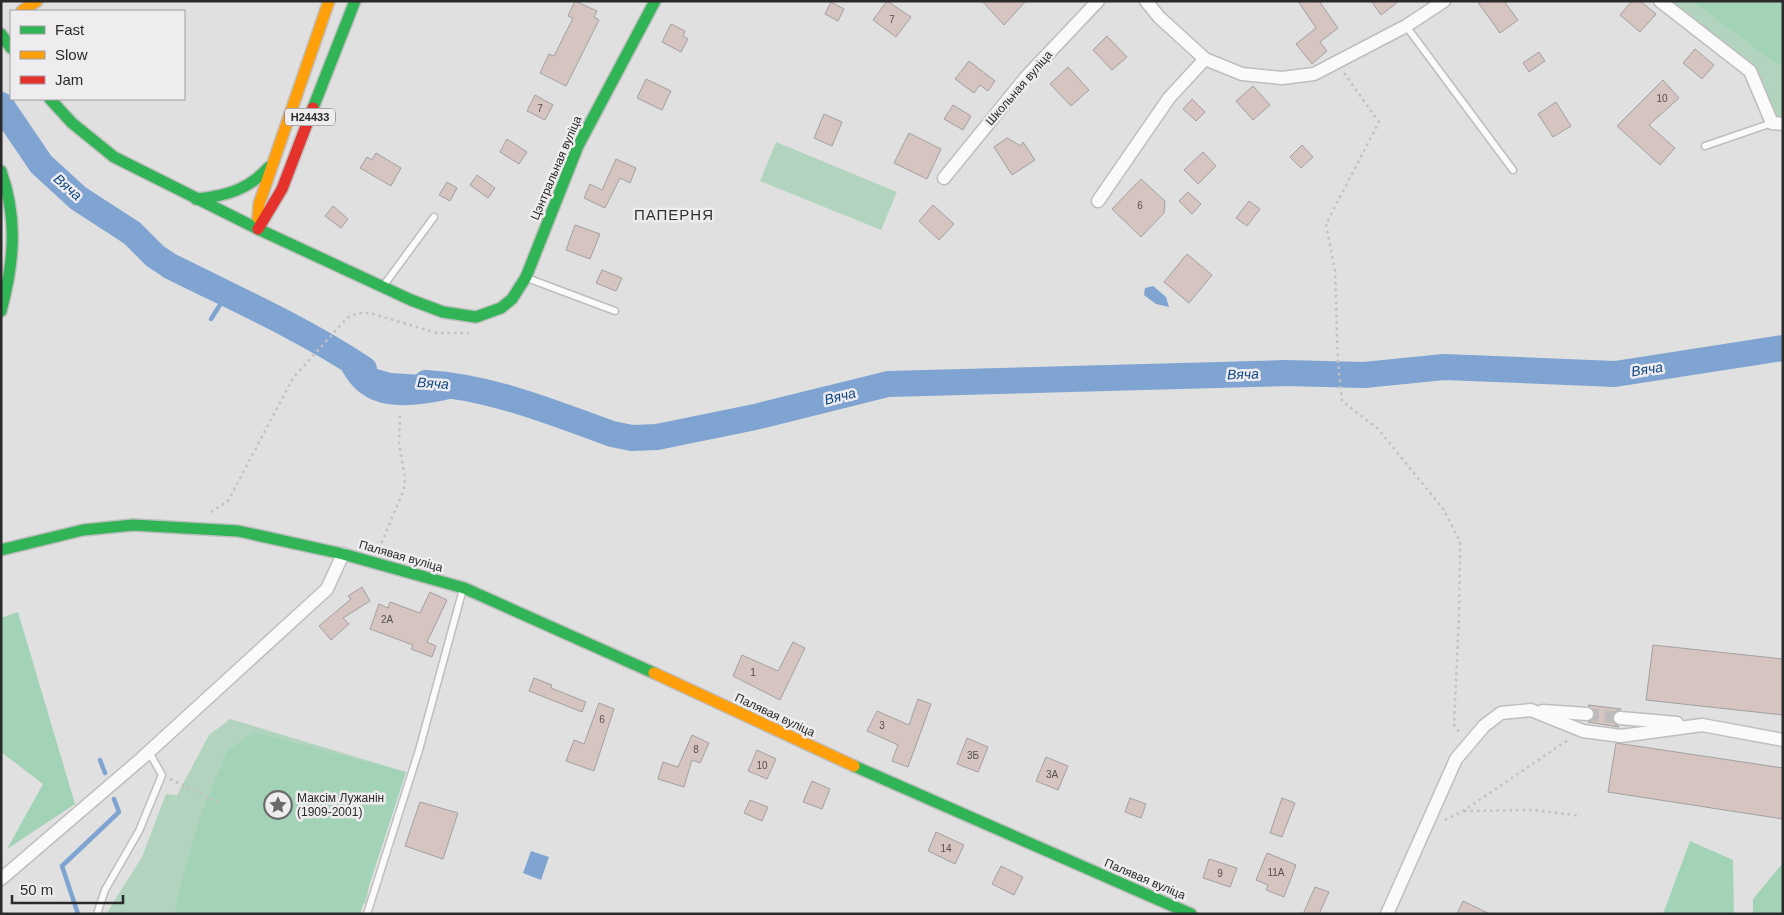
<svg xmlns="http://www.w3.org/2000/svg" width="1784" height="915" viewBox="0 0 1784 915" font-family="Helvetica,sans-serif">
	<rect width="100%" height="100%" fill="#e0e0e0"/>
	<g fill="#b2d4bf">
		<path d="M1660 1H1691L1777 65 1783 64V124L1772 123 1750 71Z"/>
		<path d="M776 142 897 192 881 230 760 181Z"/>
		<path d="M230 719 406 772 370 880 366 903 358 904 356 914H106L142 857 166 794 177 795 209 735Z"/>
	</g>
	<g fill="#a3d3b7">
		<path d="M1691 1H1783V64L1777 65Z"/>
		<path d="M18 612 75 804 7 849 43 784 1 752V618Z"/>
		<path d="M253 732 406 772 360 914H175L177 898 200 817 227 751Z"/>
		<path d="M1690 841 1733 860 1734 914H1663Z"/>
		<path d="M1783 863V914H1753V899Z"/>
	</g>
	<g fill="#7fa4d1">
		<path d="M1153 286 1166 297 1169 307 1156 304 1144 295 1145 288Z"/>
		<path d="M334 350 377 369 391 373 438 376 460 385 486 391C427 403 357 430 334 350Z"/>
		<path d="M531 851 549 857 541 880 523 873Z"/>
	</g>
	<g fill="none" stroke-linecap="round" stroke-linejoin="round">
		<g stroke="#7fa4d1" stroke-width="4.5">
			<path d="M211 319 227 294"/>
			<path d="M100 760 105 773"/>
			<path d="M78 914 62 866 119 812 114 799"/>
		</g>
		<g stroke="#7fa4d1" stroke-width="26">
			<path d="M1 105 41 164 78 198 132 233 155 256 170 266C236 299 302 328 364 369"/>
			<path d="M426 383C491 387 551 412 612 434L632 438 657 437 755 417 888 384 1286 373 1364 375 1444 367 1615 374 1783 348"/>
		</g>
	</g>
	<g fill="#d6c4c1" stroke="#a1a1a0">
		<path d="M575 1 597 11 594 17 599 20 566 86 540 73 549 54 554 56 573 18 568 16Z"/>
		<path d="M887 1 911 17 896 37 873 20Z"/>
		<path d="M982 1H1026L1004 25Z"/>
		<path d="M1298 1H1319L1338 28 1320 42 1327 51 1312 64 1296 44 1316 28Z"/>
		<path d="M1371 1H1399L1381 15Z"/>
		<path d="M1477 1H1504L1518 20 1500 33Z"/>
		<path d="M1632 1H1640L1656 14 1640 32 1620 15Z"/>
		<path d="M831 2 844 9 838 21 825 14Z"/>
		<path d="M671 24 685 31 683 36 688 39 681 52 662 42Z"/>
		<path d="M1107 36 1127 57 1112 70 1093 50Z"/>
		<path d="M1695 49 1714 65 1702 79 1683 63Z"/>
		<path d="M1539 52 1545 61 1529 72 1523 63Z"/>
		<path d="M969 61 995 81 988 91 980 85 974 93 955 79Z"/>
		<path d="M1068 67 1089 90 1071 106 1050 84Z"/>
		<path d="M646 79 671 91 662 110 637 98Z"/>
		<path d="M1663 80 1679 98 1649 125 1675 148 1660 165 1617 126Z"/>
		<path d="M1253 86 1270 105 1253 120 1236 101Z"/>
		<path d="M535 95 553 105 545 120 527 111Z"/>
		<path d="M1192 99 1205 112 1196 121 1183 109Z"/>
		<path d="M1556 102 1571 126 1553 137 1538 114Z"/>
		<path d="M953 105 971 116 963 130 944 119Z"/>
		<path d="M824 114 842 122 832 146 814 138Z"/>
		<path d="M909 133 941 149 927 179 894 163Z"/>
		<path d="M1007 138 1021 146 1023 142 1035 160 1012 175 994 147Z"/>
		<path d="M507 139 527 152 519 164 500 152Z"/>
		<path d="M1302 145 1313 157 1301 168 1290 157Z"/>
		<path d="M1203 152 1216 166 1198 184 1184 170Z"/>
		<path d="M376 153 401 168 391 186 360 168 367 157 372 160Z"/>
		<path d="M616 159 636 168 630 183 620 178 605 208 584 198 590 184 602 190Z"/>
		<path d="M477 175 495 188 488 198 470 185Z"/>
		<path d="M1141 179 1165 201 1164 213 1141 237 1112 209Z"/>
		<path d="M447 182 457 188 450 201 439 195Z"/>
		<path d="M1188 192 1201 204 1192 214 1179 201Z"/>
		<path d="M1249 201 1260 209 1247 226 1236 218Z"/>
		<path d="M933 205 954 224 939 240 919 221Z"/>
		<path d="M333 206 348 219 341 228 325 216Z"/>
		<path d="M575 225 600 234 590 259 566 250Z"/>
		<path d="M1187 254 1212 275 1189 303 1164 282Z"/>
		<path d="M602 270 622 278 616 291 596 283Z"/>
		<path d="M362 587 370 601 343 618 349 624 331 640 319 626 351 599 348 596Z"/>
		<path d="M430 592 447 600 427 642 436 646 432 657 411 649 413 645 370 629 379 604 388 608 390 602 420 613Z"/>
		<path d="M793 642 805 648 780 700 733 676 742 655 778 671Z"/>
		<path d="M1653 645 1783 659V715L1646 700Z"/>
		<path d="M534 678 552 685 551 688 586 702 582 712 529 691Z"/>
		<path d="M918 699 931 704 908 767 892 761 898 745 867 731 877 711 909 725Z"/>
		<path d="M599 703 614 709 594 771 566 761 574 740 584 744Z"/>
		<path d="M1588 705 1621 709 1616 711 1612 717 1613 722 1619 727 1588 722 1593 719 1595 714Z"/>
		<path d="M692 735 709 743 700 763 692 760 684 787 658 779 663 762 678 767Z"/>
		<path d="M967 738 988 747 978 772 957 764Z"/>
		<path d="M1616 743 1783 768V819L1608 792Z"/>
		<path d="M757 750 776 759 767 779 748 771Z"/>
		<path d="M1046 757 1068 766 1058 790 1036 781Z"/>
		<path d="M812 781 830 789 822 809 803 802Z"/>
		<path d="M1130 798 1146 804 1141 818 1125 812Z"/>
		<path d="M1282 798 1295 803 1282 837 1270 833Z"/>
		<path d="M750 800 768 807 762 821 744 813Z"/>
		<path d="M420 802 458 813 443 859 405 846Z"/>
		<path d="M936 832 964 845 955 864 928 851Z"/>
		<path d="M1267 853 1296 865 1284 897 1266 890 1268 885 1256 880Z"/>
		<path d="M1209 859 1237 868 1230 887 1203 878Z"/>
		<path d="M1001 866 1023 877 1014 895 992 884Z"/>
		<path d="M1315 887 1329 892 1319 914H1303Z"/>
		<path d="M1463 901 1490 914H1457Z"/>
	</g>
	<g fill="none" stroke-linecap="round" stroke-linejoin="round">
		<path stroke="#bcbcbc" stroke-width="12" stroke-dasharray="12 6" stroke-linecap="butt" d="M1587 714 1620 718"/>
		<defs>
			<g id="lane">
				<path d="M1406 26 1513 170"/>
				<path d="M1705 146 1772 123"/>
				<path d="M527 278 615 311"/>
				<path d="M384 285 434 217"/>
				<path d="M97 914 105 890 139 831 162 775 149 752"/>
				<path d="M367 914 419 750 463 589"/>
			</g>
			<g id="street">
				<path d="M1146 1 1159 17 1205 59 1242 74 1282 78 1314 74 1406 26 1444 1"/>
				<path d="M1660 1 1750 71 1772 123 1783 124"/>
				<path d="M944 178 1027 76 1098 1"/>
				<path d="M1098 201 1169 98 1205 59"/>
				<path d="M1543 711 1587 714"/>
				<path d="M1620 718 1677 723"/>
				<path d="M1 879 141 759 327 589 343 554"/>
				<path d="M1387 914 1456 759 1484 726 1501 713 1531 710 1583 731 1621 736 1702 725 1783 740"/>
			</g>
			<g id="fast">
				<path d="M1 34 11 48"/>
				<path d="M50 99 72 123 114 157 258 229"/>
				<path d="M313 108 355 1"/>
				<path d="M1 171C18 219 14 263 1 311"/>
				<path d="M196 199C226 196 248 190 269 167"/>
				<path d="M258 229 411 300 443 312 476 317 501 308 512 299 526 277 578 146 655 1"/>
				<path d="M1 550 83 530 133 525 238 531 343 554 464 588 654 673"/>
				<path d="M854 766 1191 914"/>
			</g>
			<g id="slow">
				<path d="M22 11 37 1"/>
				<path d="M258 218 259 204 329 1"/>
				<path d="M654 673 854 766"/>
			</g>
			<path id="jam" d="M258 229 282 189 313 108"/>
		</defs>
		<use href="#lane" stroke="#bebebe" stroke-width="9"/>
		<use href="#street" stroke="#bebebe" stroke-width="15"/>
		<use href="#fast" stroke="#bebebe" stroke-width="14"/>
		<use href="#slow" stroke="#bebebe" stroke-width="14"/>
		<use href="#jam" stroke="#bebebe" stroke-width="14"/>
		<g stroke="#c2c1c2" stroke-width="2.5" stroke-dasharray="2.5 4" stroke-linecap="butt">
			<path d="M1344 73 1379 122 1326 224 1335 271 1338 363 1342 401 1378 429 1444 510 1460 542 1459 616 1454 725 1460 733"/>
			<path d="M211 512 228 501 293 378 347 318 358 313H370L437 333H469"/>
			<path d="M379 549 404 489 405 477 399 443 400 414"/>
			<path d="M170 779 222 804"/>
			<path d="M1464 811 1534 810 1581 816"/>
			<path d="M1445 820 1463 811 1568 740"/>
		</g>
		<use href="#lane" stroke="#fafafa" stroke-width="6"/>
		<use href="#street" stroke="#fafafa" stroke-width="12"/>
		<use href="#fast" stroke="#30b455" stroke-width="11"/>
		<use href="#slow" stroke="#ff9f0a" stroke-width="11"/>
		<use href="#jam" stroke="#e5322d" stroke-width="11"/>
	</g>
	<defs>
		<symbol id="sight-ring" viewBox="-11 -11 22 22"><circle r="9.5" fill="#eeecee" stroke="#6a6a6a" stroke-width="1.5"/><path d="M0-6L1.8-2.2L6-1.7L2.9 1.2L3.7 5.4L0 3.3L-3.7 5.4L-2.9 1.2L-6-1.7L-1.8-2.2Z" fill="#6a6a6a"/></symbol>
	</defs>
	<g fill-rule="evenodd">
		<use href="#sight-ring" x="262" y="789" width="32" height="32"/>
	</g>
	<g text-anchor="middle" stroke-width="5" stroke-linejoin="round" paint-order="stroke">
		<g font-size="10" fill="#555050">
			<text x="892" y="23">7</text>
			<text x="1662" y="102">10</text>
			<text x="540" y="112">7</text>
			<text x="1140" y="209">6</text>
			<text x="387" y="623">2А</text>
			<text x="753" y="676">1</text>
			<text x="602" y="723">6</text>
			<text x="882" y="729">3</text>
			<text x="696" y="753">8</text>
			<text x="973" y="759">3Б</text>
			<text x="762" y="769">10</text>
			<text x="1052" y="778">3А</text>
			<text x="946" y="852">14</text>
			<text x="1276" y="876">11А</text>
			<text x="1220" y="877">9</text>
		</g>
		<rect fill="#eeecee" stroke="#656466" stroke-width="1" x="285" y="108.5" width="50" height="17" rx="4"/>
		<g font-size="11" font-weight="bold" fill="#2a2a2b">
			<text x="310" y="121">Н24433</text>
		</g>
		<g font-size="12" fill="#2a2a2b" stroke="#eeecee">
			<text transform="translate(1019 88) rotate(-49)" y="4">Школьная вуліца</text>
			<text transform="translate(556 168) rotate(-67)" y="4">Цэнтральная вуліца</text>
			<text transform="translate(401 556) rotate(16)" y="4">Палявая вуліца</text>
			<text transform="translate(775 715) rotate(25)" y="4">Палявая вуліца</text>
			<text transform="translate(1145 879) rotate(23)" y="4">Палявая вуліца</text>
		</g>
		<g font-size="12" fill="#2a2a2b" stroke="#eeecee" text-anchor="start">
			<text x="297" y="802">Максiм Лужанiн<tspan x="297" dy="14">(1909-2001)</tspan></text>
		</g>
		<g font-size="14" font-style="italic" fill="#0d4782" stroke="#eeecee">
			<text transform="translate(68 187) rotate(41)" y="5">Вяча</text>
			<text transform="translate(1647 369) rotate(-9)" y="5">Вяча</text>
			<text transform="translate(1243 374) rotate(-2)" y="5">Вяча</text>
			<text transform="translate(433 383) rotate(4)" y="5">Вяча</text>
			<text transform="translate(840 396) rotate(-14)" y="5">Вяча</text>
		</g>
		<g font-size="15" letter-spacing="1" fill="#323032" stroke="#eeecee">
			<text x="674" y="220">ПАПЕРНЯ</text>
		</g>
	</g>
	<rect width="1784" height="915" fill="none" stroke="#2a2a2b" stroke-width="5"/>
	<rect x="10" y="10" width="175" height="90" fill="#eeecee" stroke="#a09ea0"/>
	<rect x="20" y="26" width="25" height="8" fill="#30b455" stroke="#a09ea0"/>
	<text x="55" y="35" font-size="15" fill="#2a2a2b">Fast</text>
	<rect x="20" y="51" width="25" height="8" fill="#ff9f0a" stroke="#a09ea0"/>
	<text x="55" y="60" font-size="15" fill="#2a2a2b">Slow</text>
	<rect x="20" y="76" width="25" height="8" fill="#e5322d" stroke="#a09ea0"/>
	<text x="55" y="85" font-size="15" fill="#2a2a2b">Jam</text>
	<path d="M12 895v8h111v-8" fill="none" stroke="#2a2a2b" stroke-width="2.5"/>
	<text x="20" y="895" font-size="15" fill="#2a2a2b" stroke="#eeecee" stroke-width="4" paint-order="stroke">50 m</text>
</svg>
